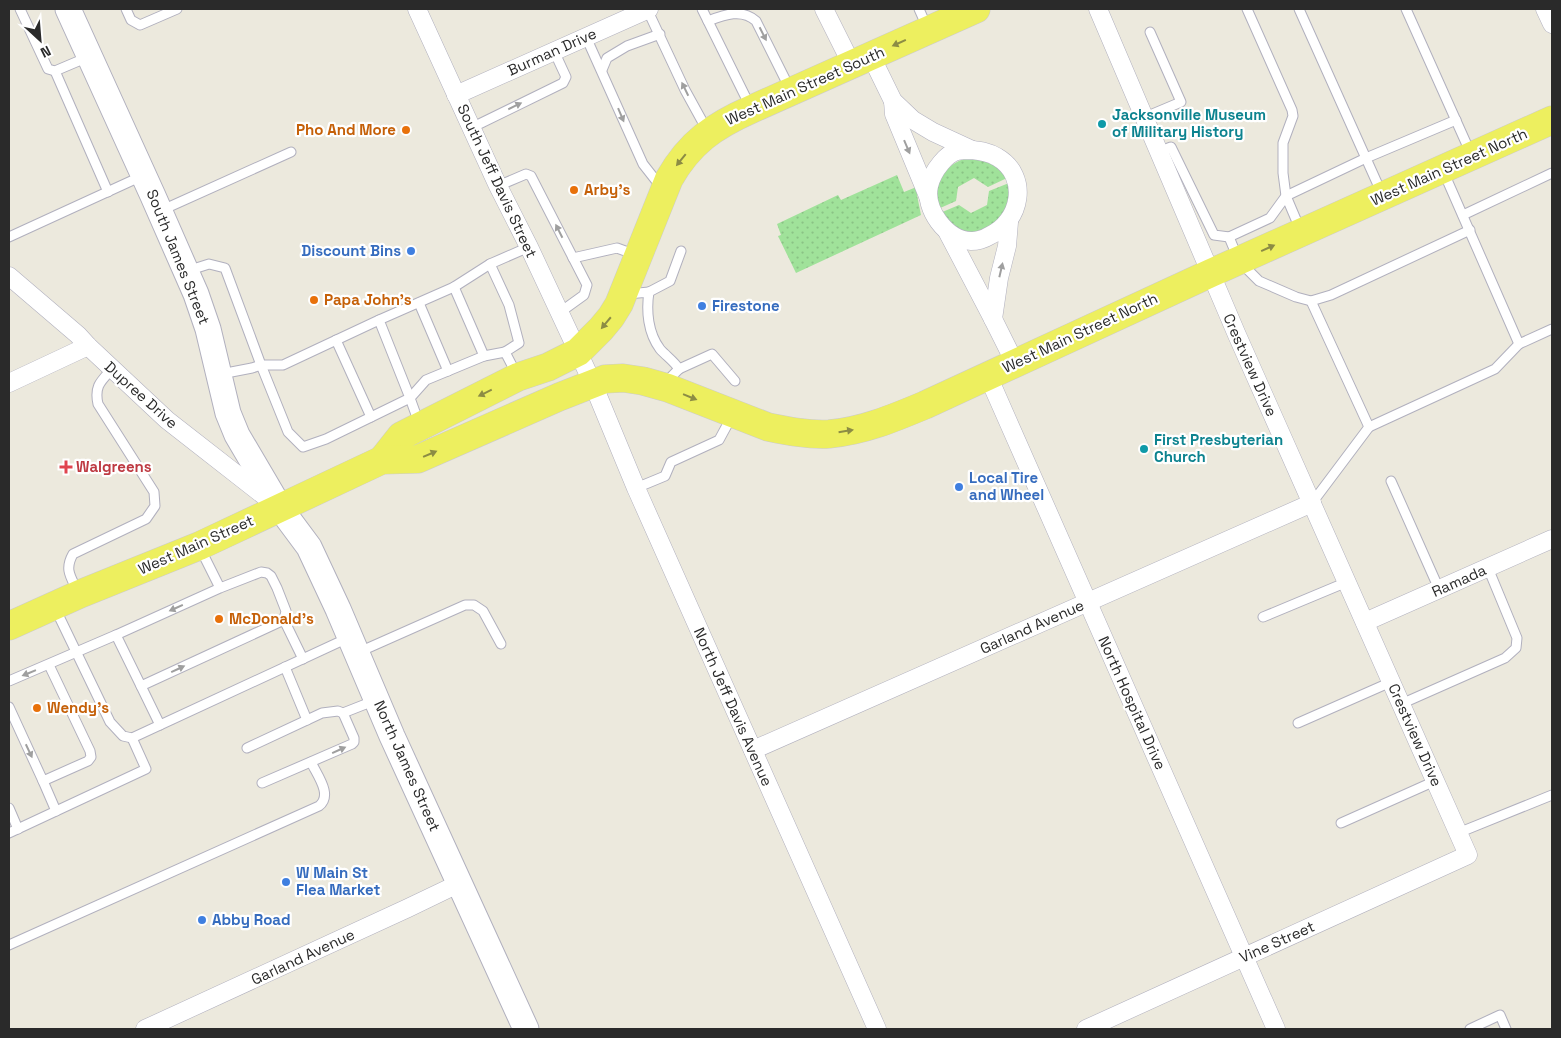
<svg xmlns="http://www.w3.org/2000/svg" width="1561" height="1038" viewBox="0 0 1561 1038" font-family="'Space Grotesk',sans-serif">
	<defs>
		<pattern id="grass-dots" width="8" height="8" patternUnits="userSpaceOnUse" patternTransform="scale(1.25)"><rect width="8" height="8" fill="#a0e29a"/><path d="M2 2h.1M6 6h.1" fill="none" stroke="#8ac285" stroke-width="1.8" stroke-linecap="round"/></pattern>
	</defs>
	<rect width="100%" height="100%" fill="#ece9dd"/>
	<g fill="url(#grass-dots)">
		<path d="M967 158C987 159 995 161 1007 178L988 187 974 178 958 187 956 201 938 209C931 186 944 164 967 158Z"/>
		<path d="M897 175 904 192 919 186 917 195 921 215 796 273 778 236 781 235 777 224 838 195 841 200Z"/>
		<path d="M1009 183 1011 192 1004 217C975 235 965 241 940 213L959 205 971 213 987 205 989 191Z"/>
	</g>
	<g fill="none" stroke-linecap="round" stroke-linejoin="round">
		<defs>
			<g id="lane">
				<path d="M20 9 48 69 55 71 88 57"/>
				<path d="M126 9 131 20 140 25 177 9"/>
				<path d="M647 9 685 90 707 130"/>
				<path d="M702 9 750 106"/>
				<path d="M919 9 927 27"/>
				<path d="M1247 9 1292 110 1293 116 1283 143V173L1286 196 1300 229"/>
				<path d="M1299 9 1382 194"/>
				<path d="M1406 9 1471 154"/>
				<path d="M708 21C724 15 742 8 756 21L790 89"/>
				<path d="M586 37 643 164 661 187"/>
				<path d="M602 70 607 58 627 46 660 34"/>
				<path d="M55 71 108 192"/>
				<path d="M1143 118 1181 102 1150 32"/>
				<path d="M1456 120 1366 158 1286 196 1270 218 1229 237 1239 261 1259 281 1296 297 1311 301 1331 295 1470 230"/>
				<path d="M471 128 563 83 566 77 554 51"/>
				<path d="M1158 152 1171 147 1214 235 1229 237"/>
				<path d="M1444 173 1519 344 1552 329"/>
				<path d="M498 186 526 174 531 176 587 285 584 295 559 313"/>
				<path d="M160 211 291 152"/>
				<path d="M1463 215 1552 173"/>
				<path d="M9 237 142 176"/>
				<path d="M573 258 617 248 636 255"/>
				<path d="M187 271 209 264 225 268 261 365H283L379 320"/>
				<path d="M454 287 484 356"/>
				<path d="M649 292 670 281 681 251"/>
				<path d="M628 294 649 292C646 311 648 333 660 349 666 356 674 361 679 369L669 379 667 385"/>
				<path d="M1311 301 1369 427 1312 503"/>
				<path d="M419 303 448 371"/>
				<path d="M336 340 371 417"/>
				<path d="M505 352 519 343 509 305 490 264 529 247"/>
				<path d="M679 369 712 354 735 381"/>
				<path d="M221 374 252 368 261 365 288 432 303 447 326 439 410 398 379 320 454 287 490 264"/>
				<path d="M419 423 410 398 426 380 484 356 505 352 517 375"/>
				<path d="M1369 427 1495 369 1519 344"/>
				<path d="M1391 481 1439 589"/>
				<path d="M636 488 665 476 671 462 719 440 732 416"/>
				<path d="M200 548 220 588 261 572 267 573 271 576 277 588 286 611 284 620 141 686 116 635 220 588"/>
				<path d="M78 592C71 577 64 570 73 554L146 519 155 506 154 492 98 404C94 386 101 381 112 369"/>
				<path d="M55 608 110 722 123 736 132 738 350 637"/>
				<path d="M1263 617 1347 582"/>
				<path d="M284 620 303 659"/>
				<path d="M359 652 465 605H474L483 611 501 644"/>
				<path d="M285 667 307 720"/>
				<path d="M9 681 116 635"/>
				<path d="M141 686 160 725"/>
				<path d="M1401 704 1505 658 1516 648 1517 638 1488 568"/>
				<path d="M9 707 43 781 88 761 91 757 90 751 49 665"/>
				<path d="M1298 723 1391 682"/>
				<path d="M247 748 322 713 338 711 343 713 376 700"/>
				<path d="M43 781 56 811"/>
				<path d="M262 783 352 744 354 742V738L343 713"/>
				<path d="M9 808 18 829"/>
				<path d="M1341 823 1435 781"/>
				<path d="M9 833 146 769 132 738"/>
				<path d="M1458 833 1552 795"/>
				<path d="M9 945 319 806C333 795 317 775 311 762"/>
				<path d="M1470 1029 1500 1015 1506 1029"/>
			</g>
			<g id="street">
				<path d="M417 9 498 186 529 247 593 384 636 488 877 1029"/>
				<path d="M824 9 852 65"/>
				<path d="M1545 9 1552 24"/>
				<path d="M871 56 893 101 913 120 933 132 972 150"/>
				<path d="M456 95 649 9"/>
				<path d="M893 101 894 114 928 196"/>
				<path d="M972 150C981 151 989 152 997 157 1030 176 1021 222 989 236 984 239 976 241 971 241 946 240 924 209 929 186 931 177 936 169 941 163 945 158 951 153 957 151 961 150 967 150 972 150Z"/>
				<path d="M948 233 993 319 1015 363"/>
				<path d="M9 276 78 335 88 346 167 420 272 502"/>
				<path d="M993 319 999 278 1007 246 1009 222"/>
				<path d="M988 376 1276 1029"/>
				<path d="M9 383 88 346"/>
				<path d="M1365 622 1552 539"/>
				<path d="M753 750 1312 503"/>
				<path d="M145 1029 408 908 460 883"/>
				<path d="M1086 1029 1468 855 1237 335 1098 9"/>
			</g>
			<path id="secondary" d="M68 9 153 196 196 294 208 329 228 413 237 435 280 508 309 547 338 609 392 736 526 1029"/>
			<g id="primary">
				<path d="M382 460 401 436 518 377 548 367 578 352 601 329 611 317 619 304 669 179C690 142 714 126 752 109L976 9"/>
				<path d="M9 626 80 594 199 546 382 460 418 459 559 397 605 379 623 378 643 381 668 388 768 427C788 431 808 435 829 434 863 431 894 418 925 405L1211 273 1552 120"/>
			</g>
		</defs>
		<use href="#lane" stroke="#b1b0be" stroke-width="11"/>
		<use href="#street" stroke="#b1b0be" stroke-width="19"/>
		<use href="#secondary" stroke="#b1b0be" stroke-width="27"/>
		<use href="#primary" stroke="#ccc" stroke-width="29"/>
		<use href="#lane" stroke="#fff" stroke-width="9"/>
		<use href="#street" stroke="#fff" stroke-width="18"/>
		<use href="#secondary" stroke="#fff" stroke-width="25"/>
		<use href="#primary" stroke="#edef5f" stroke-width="28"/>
	</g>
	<defs><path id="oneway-solid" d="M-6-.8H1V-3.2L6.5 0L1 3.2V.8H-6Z" transform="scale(1.25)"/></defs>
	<g fill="#9f9f9f">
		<use href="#oneway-solid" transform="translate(763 34) rotate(63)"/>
		<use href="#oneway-solid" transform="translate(685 89) rotate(-116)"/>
		<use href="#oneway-solid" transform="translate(515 106) rotate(-26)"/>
		<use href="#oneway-solid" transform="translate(621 115) rotate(67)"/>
		<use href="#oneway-solid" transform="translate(907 147) rotate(67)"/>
		<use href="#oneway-solid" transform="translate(559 231) rotate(-117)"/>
		<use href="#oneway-solid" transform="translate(1001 270) rotate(-77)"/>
		<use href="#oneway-solid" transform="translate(176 608) rotate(156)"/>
		<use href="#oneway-solid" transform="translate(178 669) rotate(-25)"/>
		<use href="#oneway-solid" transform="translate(29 673) rotate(158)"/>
		<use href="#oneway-solid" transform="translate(339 750) rotate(-24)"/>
		<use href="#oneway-solid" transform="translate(29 751) rotate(65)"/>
	</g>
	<g fill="#8c8c44">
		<use href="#oneway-solid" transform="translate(899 43) rotate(156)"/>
		<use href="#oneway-solid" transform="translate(681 160) rotate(129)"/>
		<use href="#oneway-solid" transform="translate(1268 248) rotate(-24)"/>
		<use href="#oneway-solid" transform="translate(606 323) rotate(130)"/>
		<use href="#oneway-solid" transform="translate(485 393) rotate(154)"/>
		<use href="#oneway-solid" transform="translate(690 397) rotate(22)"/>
		<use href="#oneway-solid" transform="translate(846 431) rotate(-9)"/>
		<use href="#oneway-solid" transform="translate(430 454) rotate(-23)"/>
	</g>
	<g fill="#0f9aa8" stroke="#fff" stroke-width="2">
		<circle cx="1102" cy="124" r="5"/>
		<circle cx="1144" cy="449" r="5"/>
	</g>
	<g fill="#e8710a" stroke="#fff" stroke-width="2">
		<circle cx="406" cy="130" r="5"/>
		<circle cx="574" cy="190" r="5"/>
		<circle cx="314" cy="300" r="5"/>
		<circle cx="219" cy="619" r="5"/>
		<circle cx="37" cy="708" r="5"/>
	</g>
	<g fill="#3f7fe0" stroke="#fff" stroke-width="2">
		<circle cx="411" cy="251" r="5"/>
		<circle cx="702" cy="306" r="5"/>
		<circle cx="959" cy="487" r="5"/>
		<circle cx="286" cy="882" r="5"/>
		<circle cx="202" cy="920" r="5"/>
	</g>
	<path fill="#e0444e" stroke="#fff" stroke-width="2" d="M63.5 459.5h5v5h5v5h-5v5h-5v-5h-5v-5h5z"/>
	<g text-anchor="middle" stroke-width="4.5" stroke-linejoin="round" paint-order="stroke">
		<g font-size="15" fill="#2a2a2a" stroke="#fff">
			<text transform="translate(552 52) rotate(-24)" y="5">Burman Drive</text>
			<text transform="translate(805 86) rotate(-24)" y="5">West Main Street South</text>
			<text transform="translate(1449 167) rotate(-24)" y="5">West Main Street North</text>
			<text transform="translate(497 181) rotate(65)" y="5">South Jeff Davis Street</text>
			<text transform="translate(178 257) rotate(68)" y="5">South James Street</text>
			<text transform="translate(1080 333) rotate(-25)" y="5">West Main Street North</text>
			<text transform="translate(1250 365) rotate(66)" y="5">Crestview Drive</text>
			<text transform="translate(141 395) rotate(42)" y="5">Dupree Drive</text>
			<text transform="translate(196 545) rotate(-24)" y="5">West Main Street</text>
			<text transform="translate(1459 581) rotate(-24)" y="5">Ramada</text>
			<text transform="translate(1032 627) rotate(-24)" y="5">Garland Avenue</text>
			<text transform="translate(1132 703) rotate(66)" y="5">North Hospital Drive</text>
			<text transform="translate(733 707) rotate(66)" y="5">North Jeff Davis Avenue</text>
			<text transform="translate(1415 735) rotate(66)" y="5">Crestview Drive</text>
			<text transform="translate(407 766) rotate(66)" y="5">North James Street</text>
			<text transform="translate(1277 942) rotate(-24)" y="5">Vine Street</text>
			<text transform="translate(303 957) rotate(-25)" y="5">Garland Avenue</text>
		</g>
		<g font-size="15" font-weight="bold" fill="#0d838f" stroke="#fff" text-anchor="start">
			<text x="1112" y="120">Jacksonville Museum<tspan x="1112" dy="17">of Military History</tspan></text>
			<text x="1154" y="445">First Presbyterian<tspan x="1154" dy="17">Church</tspan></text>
		</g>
		<g font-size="15" font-weight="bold" fill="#c56008" stroke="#fff" text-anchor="start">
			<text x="396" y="135" text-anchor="end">Pho And More</text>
			<text x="584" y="195">Arby's</text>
			<text x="324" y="305">Papa John's</text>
			<text x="229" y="624">McDonald's</text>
			<text x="47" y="713">Wendy's</text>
		</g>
		<g font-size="15" font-weight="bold" fill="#366cbe" stroke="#fff" text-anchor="start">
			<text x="401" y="256" text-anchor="end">Discount Bins</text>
			<text x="712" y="311">Firestone</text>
			<text x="969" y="483">Local Tire<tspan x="969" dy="17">and Wheel</tspan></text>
			<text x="296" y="878">W Main St<tspan x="296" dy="17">Flea Market</tspan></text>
			<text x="212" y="925">Abby Road</text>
		</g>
		<g font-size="15" font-weight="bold" fill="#be3a42" stroke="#fff" text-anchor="start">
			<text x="76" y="472">Walgreens</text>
		</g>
	</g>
	<rect width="1561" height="1038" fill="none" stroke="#2a2a2a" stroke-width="20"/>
	<g transform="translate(40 40) rotate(154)" stroke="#ffffff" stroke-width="4" paint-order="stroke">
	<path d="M0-4L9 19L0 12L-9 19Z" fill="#2a2a2a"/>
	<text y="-8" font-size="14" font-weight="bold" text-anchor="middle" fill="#2a2a2a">N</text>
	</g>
</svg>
